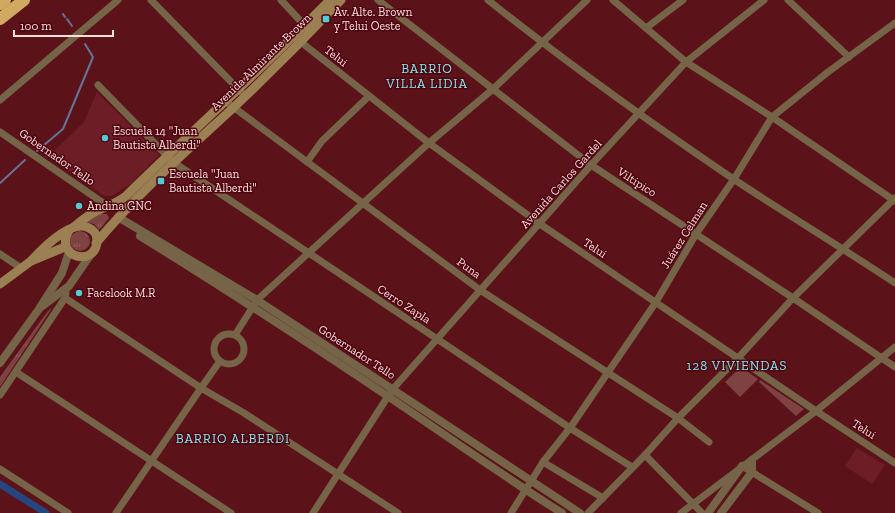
<svg xmlns="http://www.w3.org/2000/svg" width="895" height="513" viewBox="0 0 895 513" font-family="'Zilla Slab',serif">
	<defs>
		<pattern id="grass-tufts" width="24" height="20" patternUnits="userSpaceOnUse"><rect width="24" height="20" fill="#7e4242"/><path d="M3 7l-1-3M5 7V3M7 7l1-3M15 17l-1-3M17 17v-4M19 17l1-3" fill="none" stroke="#915d5d"/></pattern>
	</defs>
	<rect width="100%" height="100%" fill="#5b1319"/>
	<g fill="#6c1d25">
		<path d="M97 92 159 155 131 184 112 196H104L48 157 84 122Z"/>
		<path d="M857 448 885 465 872 484 845 466Z"/>
	</g>
	<g fill="url(#grass-tufts)">
		<path d="M100 214H107L109 218 99 230 94 224 87 222Z"/>
		<circle cx="80" cy="241" r="10"/>
		<path d="M52 308 0 387V377L42 319 49 310Z"/>
	</g>
	<g fill="#7e4242">
		<path d="M741 367 758 379 740 397 725 382Z"/>
		<path d="M760 380 804 409 796 416 759 382Z"/>
	</g>
	<g fill="none" stroke-linecap="round" stroke-linejoin="round">
		<g stroke="#66749b" stroke-width="2">
			<path d="M63 14 65 17"/>
			<path d="M67 19 72 26"/>
			<path d="M37 151 63 129 93 57 85 44"/>
			<path d="M0 183 25 160"/>
		</g>
		<path stroke="#26467f" stroke-width="7" d="M0 484 46 513"/>
		<g stroke="#756448" stroke-width="7">
			<path d="M151 0 245 96"/>
			<path d="M281 0 308 29"/>
			<path d="M378 0 591 165 793 298 895 367"/>
			<path d="M488 0C567 63 649 122 732 178 786 214 841 247 895 283"/>
			<path d="M613 0 686 62 772 117 895 201"/>
			<path d="M788 0 849 57"/>
			<path d="M646 28 683 0"/>
			<path d="M297 39 429 143 540 224 816 411 895 463"/>
			<path d="M98 85 173 162 570 428 632 467"/>
			<path d="M0 100 118 0"/>
			<path d="M225 101 480 290 678 418 709 442"/>
			<path d="M0 132 109 207"/>
			<path d="M307 162 322 141 369 96"/>
			<path d="M0 254 21 268"/>
			<path d="M65 298 201 388 244 413 398 513"/>
			<circle cx="229" cy="349" r="15"/>
			<path d="M235 335 257 300 429 143 493 89 587 0"/>
			<path d="M16 372 231 513"/>
			<path d="M0 395 65 298 66 293"/>
			<path d="M645 455 702 513"/>
			<path d="M543 462 603 498"/>
			<path d="M742 466 818 513"/>
			<path d="M0 469 68 513"/>
			<path d="M116 513 201 388 220 361"/>
			<path d="M313 513 392 390 591 165 686 62 764 0"/>
			<path d="M511 513 543 462 570 428 656 302 696 234 734 179 772 117 828 72 895 23"/>
			<path d="M588 513 645 455 678 418 738 358 793 298 895 198"/>
			<path d="M681 513 816 411 895 347"/>
		</g>
		<g stroke="#756448" stroke-width="8">
			<path d="M118 217 257 300 580 513"/>
			<path d="M140 236C224 288 307 342 389 397 447 436 503 476 562 513"/>
			<path d="M41 307 69 286 91 254"/>
			<path d="M0 363 39 309 62 273 69 252"/>
			<path d="M708 513 742 466"/>
			<path d="M721 513 752 472V460"/>
		</g>
		<g stroke="#9b8053" stroke-width="9">
			<path d="M74 227C82 220 91 213 101 209 111 205 117 203 126 196 193 130 264 67 330 0"/>
			<path d="M96 243C137 194 185 152 232 109 269 74 306 37 341 0"/>
			<path d="M31 261C42 249 72 218 89 228 94 230 97 235 97 240 97 269 51 257 70 229"/>
			<path d="M0 284 31 261 65 247"/>
		</g>
		<g stroke="#d2a960" stroke-width="12">
			<path d="M0 4 5 0"/>
			<path d="M0 19 24 0"/>
		</g>
	</g>
	<g fill="#51ccd3" stroke="#4f0510" stroke-width="1.5">
		<rect x="322" y="15" width="8" height="8" rx="2"/>
		<circle cx="105" cy="138" r="4"/>
		<rect x="157" y="177" width="8" height="8" rx="2"/>
		<circle cx="79" cy="206" r="4"/>
		<circle cx="79" cy="293" r="4"/>
	</g>
	<g text-anchor="middle" stroke-width="3" stroke-linejoin="round" paint-order="stroke">
		<g font-size="12" fill="#fbdfdd" stroke="#4f0510" text-anchor="start">
			<text x="334" y="16">Av. Alte. Brown<tspan x="334" dy="14">y Telui Oeste</tspan></text>
			<text x="113" y="135">Escuela 14 "Juan<tspan x="113" dy="14">Bautista Alberdi"</tspan></text>
			<text x="169" y="178">Escuela "Juan<tspan x="169" dy="14">Bautista Alberdi"</tspan></text>
			<text x="87" y="210">Andina GNC</text>
			<text x="87" y="297">Facelook M.R</text>
		</g>
		<g font-size="12" fill="#fbdfdd" stroke="#4f0510">
			<text transform="translate(336 56) rotate(38)" y="4">Telui</text>
			<text transform="translate(261 62) rotate(-44)" y="4">Avenida Almirante Brown</text>
			<text transform="translate(57 157) rotate(35)" y="4">Gobernador Tello</text>
			<text transform="translate(637 182) rotate(33)" y="4">Viltipico</text>
			<text transform="translate(561 184) rotate(-48)" y="4">Avenida Carlos Gardel</text>
			<text transform="translate(684 235) rotate(-58)" y="4">Juárez Celman</text>
			<text transform="translate(595 248) rotate(34)" y="4">Telui</text>
			<text transform="translate(469 268) rotate(36)" y="4">Puna</text>
			<text transform="translate(404 304) rotate(33)" y="4">Cerro Zapla</text>
			<text transform="translate(357 352) rotate(33)" y="4">Gobernador Tello</text>
			<text transform="translate(864 429) rotate(33)" y="4">Telui</text>
		</g>
		<g font-size="13" letter-spacing="1" fill="#80ecf2" stroke="#4f0510">
			<text x="427" y="73">BARRIO<tspan x="427" dy="15">VILLA LIDIA</tspan></text>
			<text x="737" y="370">128 VIVIENDAS</text>
			<text x="233" y="443">BARRIO ALBERDI</text>
		</g>
	</g>
	<path d="M14 30v6h99v-6" fill="none" stroke="#fbdfdd" stroke-width="2"/>
	<text x="20" y="30" font-size="12" fill="#fbdfdd" stroke="#4f0510" stroke-width="3" paint-order="stroke">100 m</text>
</svg>
